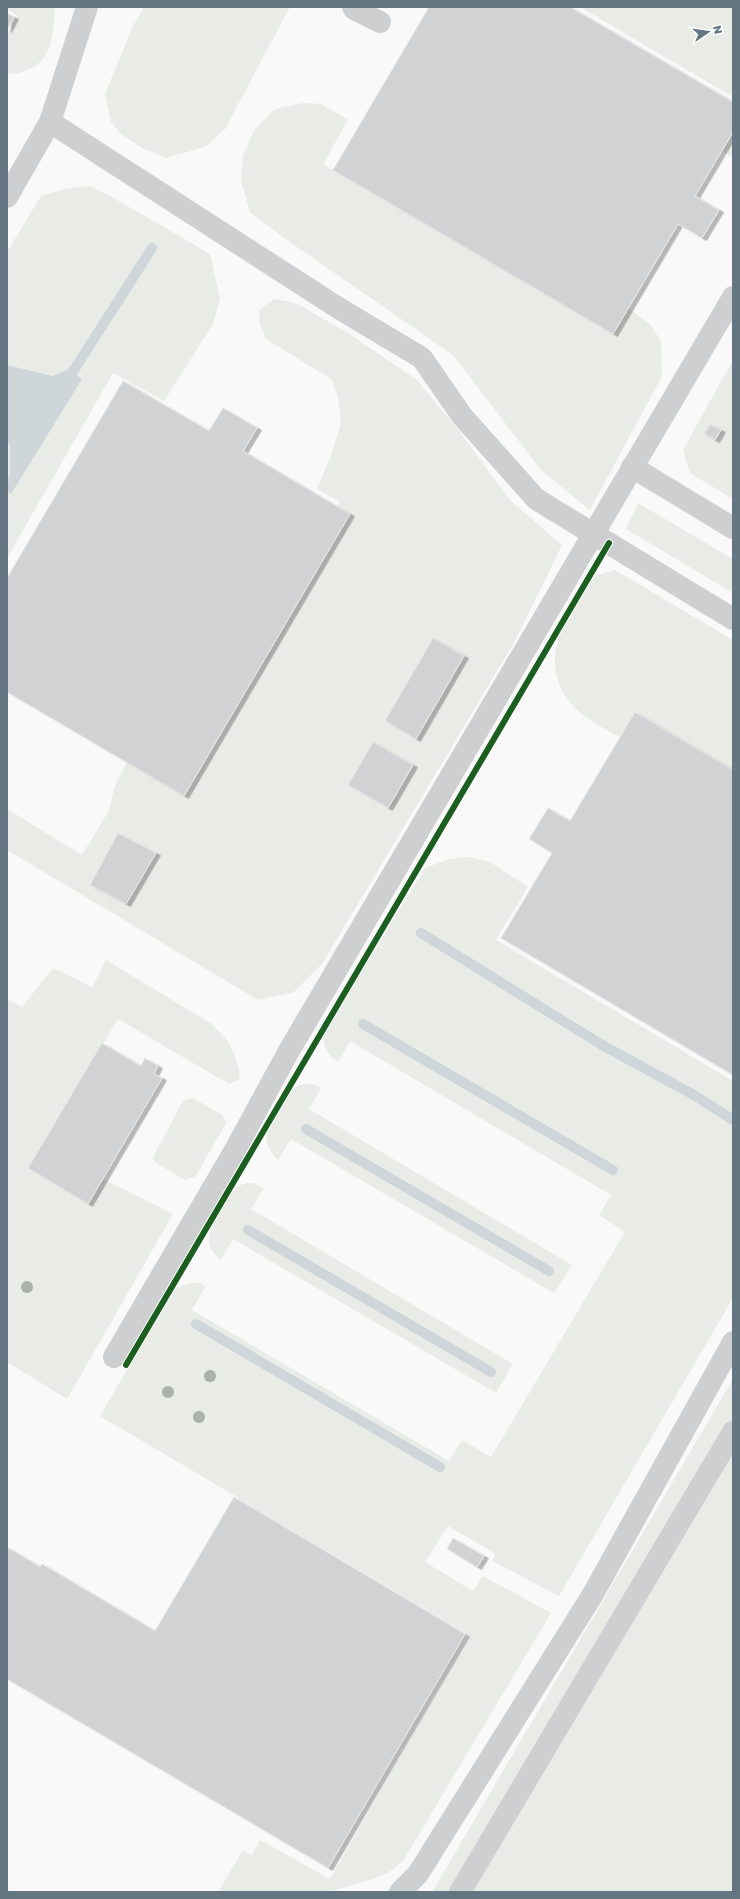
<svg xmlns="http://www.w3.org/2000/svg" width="740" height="1899" viewBox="0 0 740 1899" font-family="'Golos Text',sans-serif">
	<defs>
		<filter id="shadow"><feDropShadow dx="4.5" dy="2.5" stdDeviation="0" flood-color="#0004"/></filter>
	</defs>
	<rect width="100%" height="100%" fill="#f9f9f9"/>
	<g fill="#e8ebe6">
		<path d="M7 7H55C53 33 54 61 25 71 18 73 14 75 7 73V34L18 16 7 9Z"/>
		<path d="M144 7H290L225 129 205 147 166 158 142 148 121 134 111 122 105 94 132 28Z"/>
		<path d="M580 7H733V97Z"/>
		<path d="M303 103 321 104 348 120 323 164 601 327 617 300 650 324 661 341 662 376 590 510 541 470 453 355 287 240 250 212 241 181 243 155 255 129 275 109Z"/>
		<path d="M733 104V157L709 144Z"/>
		<path d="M89 186 110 196 210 254 220 298 213 324 164 401 113 373 7 558V252L41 196 65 189Z"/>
		<path d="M274 299 296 303 348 333 417 380 459 431 510 500 562 545 515 641 322 964 294 992 258 1000 7 850V809L82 855 110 809 114 788 133 750 182 778 340 502 317 489 332 453 341 423 338 397 331 379 266 339 260 324 259 310Z"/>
		<path d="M733 360V499L690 473 683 450Z"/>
		<path d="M638 503 733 559V593L626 529Z"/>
		<path d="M615 570 733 640V770L636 712 620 737C608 730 594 724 583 715 556 694 548 663 561 631 567 614 584 592 594 576Z"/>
		<path d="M468 857 490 862 528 887 496 940 733 1081V1298L559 1596 492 1561 496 1554 448 1526 425 1562 473 1591 483 1576 551 1613 403 1861 388 1873 373 1879 329 1892H218L243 1850 252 1855 260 1840 330 1879 470 1635 100 1416 172 1293C181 1284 189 1282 202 1283L205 1287 192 1310 449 1461 462 1440 491 1457 625 1232 599 1215 611 1195 350 1041 338 1062C326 1053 323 1047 324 1033L425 868 449 859Z"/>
		<path d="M106 960 210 1023C230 1041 237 1052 240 1079L229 1084 118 1019 28 1168 88 1203 103 1179 173 1214 67 1399 7 1362V999L22 1007 53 968 92 987Z"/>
		<path d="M312 1084 321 1088 309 1109 572 1265 554 1293 291 1139 278 1160C257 1140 269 1127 281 1106 286 1099 289 1091 297 1086 301 1084 307 1084 312 1084Z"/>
		<path d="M193 1098 222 1115 226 1123 195 1177 185 1180 155 1162 153 1157 183 1101Z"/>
		<path d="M254 1183 264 1188 251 1209 513 1364 496 1393 233 1239 221 1260C215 1254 208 1248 209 1239 209 1226 228 1194 239 1186 243 1183 249 1184 254 1183Z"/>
		<path d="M733 1379V1420L457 1892H432Z"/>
		<path d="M733 1446V1892H470Z"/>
	</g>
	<path fill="#ced6d9" d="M7 365 52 376 68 370 82 379 11 494 7 491V482L10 475V445L7 442Z"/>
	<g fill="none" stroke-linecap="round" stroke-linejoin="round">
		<g stroke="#ced6d9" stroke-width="10">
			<path d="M72 373 152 248"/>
			<path d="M421 933 602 1045 694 1095 733 1120"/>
			<path d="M363 1024 613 1170"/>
			<path d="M306 1129 549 1271"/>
			<path d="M248 1230 491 1372"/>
			<path d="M196 1324 440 1467"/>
		</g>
	</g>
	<g fill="#d0d2d3" stroke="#e8e8e8" filter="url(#shadow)">
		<path d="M429 7H570L733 102V132L695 196 719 210 702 238 678 224 613 334 333 170Z"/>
		<path d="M7 13 14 17 7 30Z"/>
		<path d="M123 381 209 431 223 408 257 428 243 451 350 514 184 796 7 692V578Z"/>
		<path d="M710 424 721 430 715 440 704 434Z"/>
		<path d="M433 638 464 656 416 739 385 721Z"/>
		<path d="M635 712 733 770V1075L501 938 552 853 529 839 548 808 570 821Z"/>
		<path d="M373 742 413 765 388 808 348 785Z"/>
		<path d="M118 833 156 853 126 904 90 885Z"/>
		<path d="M102 1043 141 1066 145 1058 158 1066 154 1074 162 1078 88 1204 28 1168Z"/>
		<path d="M234 1497 465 1634 328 1868 7 1679V1547L40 1567 42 1564 155 1631Z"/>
		<path d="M453 1538 484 1556 477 1567 447 1549Z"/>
	</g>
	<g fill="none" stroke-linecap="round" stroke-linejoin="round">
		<g stroke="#cecfd0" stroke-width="22">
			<path d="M353 7 354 9 380 22"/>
			<path d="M50 122 340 309 422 358 462 416 536 499 733 619"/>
			<path d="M7 197 50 122 87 7"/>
			<path d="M632 467 733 528"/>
			<path d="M114 1357 235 1150 290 1049 733 297"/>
			<path d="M400 1892 418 1874 593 1594 733 1342"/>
			<path d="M460 1892 733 1432"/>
		</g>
		<defs>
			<path id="cycleway" d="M126 1365 609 543"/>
		</defs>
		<use href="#cycleway" stroke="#fff" stroke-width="8"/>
		<use href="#cycleway" stroke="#1b5e20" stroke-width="6"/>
	</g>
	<g fill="#a9b3a7">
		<circle cx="27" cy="1287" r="6"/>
		<circle cx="210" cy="1376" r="6"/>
		<circle cx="168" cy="1392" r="6"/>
		<circle cx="199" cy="1417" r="6"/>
	</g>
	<rect width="740" height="1899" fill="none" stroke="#657683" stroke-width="16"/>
	<g transform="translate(708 32) rotate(77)" stroke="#ffffff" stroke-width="3" paint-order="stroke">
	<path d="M0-3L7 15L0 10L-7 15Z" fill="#657683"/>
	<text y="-6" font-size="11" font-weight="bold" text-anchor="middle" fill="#657683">N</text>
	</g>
</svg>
